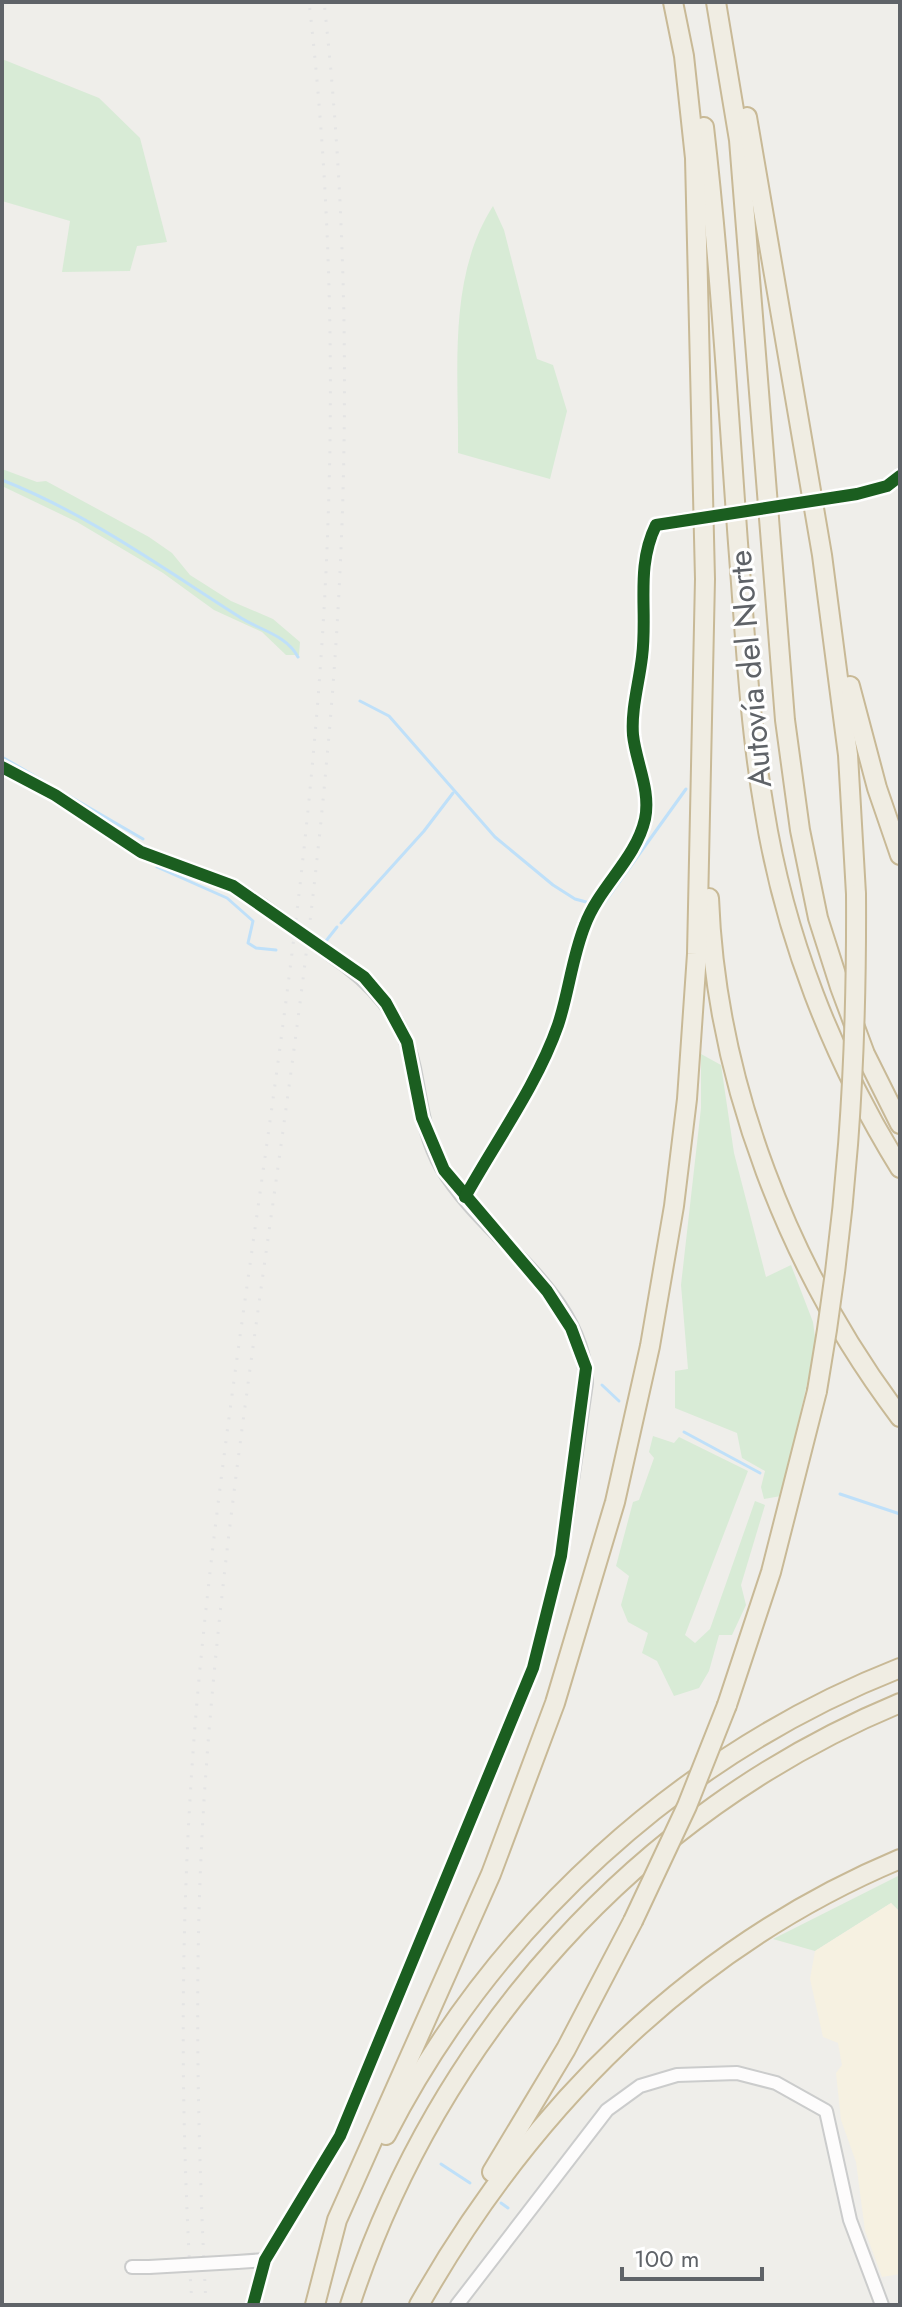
<svg xmlns="http://www.w3.org/2000/svg" width="902" height="2307" viewBox="0 0 902 2307" font-family="Jost,sans-serif">
	<rect width="100%" height="100%" fill="#efeeea"/>
	<g fill="#d8ebd6">
		<path d="M2 59 99 98 140 138 167 242 137 246 130 271 62 272 70 221 2 201Z"/>
		<path d="M493 206 504 230 537 359 553 365 567 411 550 479 458 453C459 372 447 278 493 206Z"/>
		<path d="M2 469 37 482 46 481 149 537 172 553 190 575 231 601 273 619 300 642 299 655H286L262 632 214 610 163 573 77 522 2 486Z"/>
		<path d="M701 1054 721 1065 734 1153 766 1277 791 1265 813 1322 816 1345 781 1496 764 1499 761 1487 765 1471 742 1458 737 1433 675 1408V1371L688 1369 681 1285 701 1108Z"/>
		<path d="M653 1436 674 1443 679 1437 748 1471 685 1635 695 1643 710 1629 755 1501 765 1505 741 1585 746 1605 732 1635H719L709 1671 699 1688 674 1696 657 1661 642 1653 648 1633 628 1622 621 1605 629 1576 616 1566 633 1502 639 1500 654 1458 649 1452Z"/>
		<path d="M900 1875V1912L891 1903 815 1951 773 1939Z"/>
	</g>
	<path fill="#f6f1e1" d="M891 1903 900 1912V2274L882 2277 865 2231 856 2162 841 2120 836 2073 842 2065 838 2043 823 2037 810 1979 815 1951Z"/>
	<g fill="none" stroke-linecap="round" stroke-linejoin="round">
		<g stroke="#bfe0f9" stroke-width="3">
			<path d="M2 480C88 514 161 567 238 616 258 630 286 634 298 657"/>
			<path d="M360 701 389 716 495 837 553 885 575 899 590 903"/>
			<path d="M2 757 143 839"/>
			<path d="M157 867 227 898 253 921 248 943 256 948 276 950"/>
			<path d="M604 903 686 789"/>
			<path d="M341 923 424 831 453 793"/>
			<path d="M322 946 337 927"/>
			<path d="M602 1385 619 1401"/>
			<path d="M576 1392H578"/>
			<path d="M684 1432 760 1473"/>
			<path d="M840 1494 900 1514"/>
			<path d="M441 2164 470 2183"/>
			<path d="M501 2203 508 2208"/>
		</g>
		<defs>
			<g id="minor">
				<path d="M857 494 887 486 900 476"/>
				<path d="M2 767 55 795 141 852 233 886 263 906"/>
				<path d="M465 1197C496 1141 537 1085 558 1025 569 992 572 957 585 925 599 887 636 859 645 819 651 790 636 763 633 735 631 709 639 683 642 657 648 611 635 568 656 525L679 521"/>
				<path d="M237 2262 265 2260"/>
				<path d="M132 2267H149"/>
				<path d="M253 2305 265 2260 340 2136 533 1668 561 1556 586 1383C585 1292 484 1239 442 1168 424 1137 421 1103 414 1068 403 1016 373 983 330 954"/>
				<path d="M457 2305 607 2110 640 2086 677 2075 737 2073 776 2083 826 2111 850 2220 882 2305"/>
			</g>
			<g id="highway">
				<path d="M716 2 739 140 785 720 800 830 818 918 840 987 865 1054 900 1124"/>
				<path d="M747 117 822 555 848 755 856 894"/>
				<path d="M704 127C720 265 728 404 738 543 745 631 749 721 764 808 784 935 832 1058 900 1168"/>
				<path d="M850 686 877 788 900 855"/>
				<path d="M709 898C716 1082 789 1270 900 1417"/>
				<path d="M727 1705 771 1572 817 1391"/>
				<path d="M386 2135C493 1926 681 1754 900 1668"/>
				<path d="M492 2172 566 2049 633 1921"/>
				<path d="M315 2305 337 2220 491 1874 555 1703 615 1502 650 1346 674 1206 687 1099 697 954 705 579 695 158 684 56 673 2"/>
				<path d="M350 2305C438 2036 637 1812 900 1703"/>
				<path d="M419 2305C530 2109 690 1947 900 1859"/>
			</g>
		</defs>
		<use href="#minor" stroke="#cbcccc" stroke-width="16"/>
		<use href="#highway" stroke="#c8b996" stroke-width="22"/>
		<use href="#minor" stroke="#fdfcfc" stroke-width="12"/>
		<use href="#highway" stroke="#f0ede3" stroke-width="18"/>
		<g stroke="#e4e4e4" stroke-width="3" stroke-dasharray="2 10" stroke-linecap="butt">
			<path d="M192 2305C179 2100 180 1894 198 1690 226 1381 284 1076 312 768 336 514 338 255 309 2"/>
			<path d="M206 2305C197 2127 193 1949 206 1771 230 1435 296 1103 326 768 350 514 352 255 324 2"/>
		</g>
		<defs>
			<g id="minor-bridge">
				<path d="M679 521 857 494"/>
				<path d="M263 906 330 954"/>
				<path d="M149 2267 237 2262"/>
			</g>
			<g id="highway-bridge">
				<path d="M817 1391C847 1220 857 1067 856 894"/>
				<path d="M633 1921 687 1806 727 1705"/>
			</g>
		</defs>
		<use href="#minor-bridge" stroke="#cbcccc" stroke-width="16" stroke-linecap="butt"/>
		<use href="#highway-bridge" stroke="#c8b996" stroke-width="22" stroke-linecap="butt"/>
		<use href="#minor-bridge" stroke="#fdfcfc" stroke-width="12"/>
		<use href="#highway-bridge" stroke="#f0ede3" stroke-width="18"/>
		<defs>
			<g id="cycleway">
				<path d="M2 767 55 795 141 852 233 886 364 977 386 1003 407 1042 422 1118 444 1170 547 1291 571 1328 586 1368 561 1556 533 1668 340 2136 265 2260 253 2305"/>
				<path d="M465 1197C496 1141 537 1085 558 1025 569 992 572 957 585 925 599 887 636 859 645 819 651 790 636 763 633 735 631 709 639 683 642 657 648 611 635 568 656 525L857 494 887 486 900 476"/>
			</g>
		</defs>
		<use href="#cycleway" stroke="#fff" stroke-width="17"/>
		<use href="#cycleway" stroke="#1b5e20" stroke-width="12"/>
	</g>
	<g text-anchor="middle" stroke-width="6" stroke-linejoin="round" paint-order="stroke">
		<g font-size="32" fill="#5f6368" stroke="#fff">
			<text transform="translate(750 669) rotate(-95)" y="11">Autovía del Norte</text>
		</g>
	</g>
	<rect width="902" height="2307" fill="none" stroke="#5f6368" stroke-width="8"/>
	<path d="M622 2267v12h140v-12" fill="none" stroke="#5f6368" stroke-width="4"/>
	<text x="634" y="2267" font-size="24" fill="#5f6368" stroke="#ffffff" stroke-width="6" paint-order="stroke">100 m</text>
</svg>
